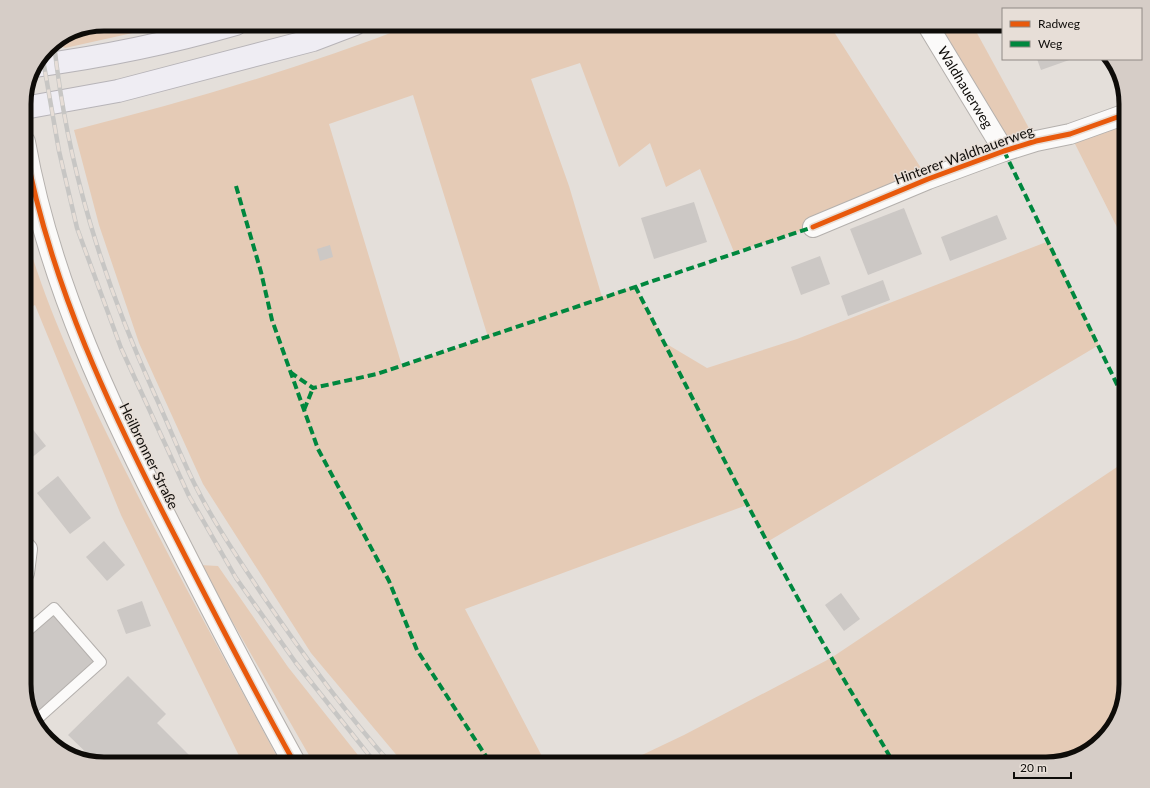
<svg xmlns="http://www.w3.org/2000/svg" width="1150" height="788" viewBox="0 0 1150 788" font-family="Lato,sans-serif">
	<rect width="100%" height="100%" fill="#e4dfda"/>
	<g fill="#e5cbb6" fill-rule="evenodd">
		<path d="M104 24H173L65 48 54 43 73 30Z"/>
		<path d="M414 24H829L928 179 813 227 734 252 700 169 666 187 650 143 619 167 580 63 531 79 569 186 602 297 635 286 665 343 707 368 797 339 1049 241 1099 345 767 542 747 505 465 609 546 764H404L311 653 203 484 139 343 99 225 74 130C189 101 304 67 414 24ZM413 95 488 337 402 366 329 124Z"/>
		<path d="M927 24H972L1036 141 1004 151Z"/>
		<path d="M1126 114V245L1070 134Z"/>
		<path d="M24 229C48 315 87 394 127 474 176 572 229 667 281 764H243L121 515 35 305 24 311Z"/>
		<path d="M1126 461V685L1112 729 1086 753 1047 764H623L684 735 831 658Z"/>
		<path d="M200 565 218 566 288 667 365 764H314Z"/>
	</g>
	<g fill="#ccc8c5">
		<path d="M1037 59H1072L1041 70Z"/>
		<path d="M694 202 707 242 654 259 641 218Z"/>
		<path d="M904 208 922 254 868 275 850 229Z"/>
		<path d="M997 215 1007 239 950 261 941 237Z"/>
		<path d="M330 245 333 257 320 261 317 249Z"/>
		<path d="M820 256 830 284 801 295 791 267Z"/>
		<path d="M883 280 890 300 848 316 841 296Z"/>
		<path d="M27 422 46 446 24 464V424Z"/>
		<path d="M58 476 91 518 70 534 37 493Z"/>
		<path d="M104 541 125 565 107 581 86 557Z"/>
		<path d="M841 593 860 619 844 631 825 605Z"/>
		<path d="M142 601 151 626 126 634 117 610Z"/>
		<path d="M56 613 98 663 33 719 24 689V642Z"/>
		<path d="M128 676 166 714 157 723 198 764H104L95 761 68 735Z"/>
	</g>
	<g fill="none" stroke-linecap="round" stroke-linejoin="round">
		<defs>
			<path id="lane" d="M24 634 54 608 101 662 34 722"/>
			<g id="street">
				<path id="s1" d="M927 24 1004 151"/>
				<path d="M813 227 928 179 1004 151 1036 141 1070 134 1126 114"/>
				<path d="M24 546 27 549 24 573"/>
			</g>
			<path id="secondary" d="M24 142C49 283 112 414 177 540 215 615 254 690 295 764"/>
			<g id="highway">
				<path d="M34 66C102 57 170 43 236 24"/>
				<path d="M24 108 118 91 313 40 355 24"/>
			</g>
		</defs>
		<use href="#lane" stroke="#b4b0ad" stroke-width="12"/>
		<use href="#street" stroke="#b4b0ad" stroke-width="22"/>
		<use href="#secondary" stroke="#b4b0ad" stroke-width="24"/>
		<use href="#highway" stroke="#b7b4b8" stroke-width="24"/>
		<use href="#lane" stroke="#fbfaf9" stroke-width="10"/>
		<use href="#street" stroke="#fbfaf9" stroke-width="20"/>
		<use href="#secondary" stroke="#fbfaf9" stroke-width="22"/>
		<use href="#highway" stroke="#efedf3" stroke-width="22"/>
		<defs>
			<g id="rail">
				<path d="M54 43C67 166 103 280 154 393 168 423 180 455 195 485 214 523 238 558 261 593 301 652 343 710 391 764"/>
				<path d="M42 54 59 151 77 228 121 348 189 496 236 578 296 663 376 764"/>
			</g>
		</defs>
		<use href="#rail" stroke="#c7c6c4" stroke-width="4.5"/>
		<use href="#rail" stroke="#e7ded7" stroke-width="3" stroke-dasharray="9" stroke-linecap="butt"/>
		<g stroke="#00873e" stroke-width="4" stroke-dasharray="8 4" stroke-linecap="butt">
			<path d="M1004 151 1126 403"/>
			<path d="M236 186 261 272 272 320 318 449 389 581 417 650 491 764"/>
			<path d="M635 286C699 410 761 536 831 657 851 693 874 728 894 764"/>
			<path d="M290 372 313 388 377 374 813 227"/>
			<path d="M304 410 313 388"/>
		</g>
		<defs>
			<g id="cycleway">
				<path d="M24 142C49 283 112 414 177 540 215 615 254 690 295 764"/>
				<path d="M813 227 928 179 1004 151 1036 141 1070 134 1126 114"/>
			</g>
		</defs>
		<use href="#cycleway" stroke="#e7ded7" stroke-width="8"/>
		<use href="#cycleway" stroke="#e8590c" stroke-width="5"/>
	</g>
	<g text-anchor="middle" stroke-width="3" stroke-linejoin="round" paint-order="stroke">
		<g font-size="14" fill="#0e0c09" stroke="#e7ded7">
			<text dy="5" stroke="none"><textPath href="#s1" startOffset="74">Waldhauerweg</textPath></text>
			<text transform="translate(964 155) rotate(-20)" y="5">Hinterer Waldhauerweg</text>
			<text transform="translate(149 456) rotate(64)" y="5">Heilbronner Straße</text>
		</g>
	</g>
	<path d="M0 0H1150V788H0ZM104 31H1046A73 73 0 0 1 1119 104V684A73 73 0 0 1 1046 757H104A73 73 0 0 1 31 684V104A73 73 0 0 1 104 31Z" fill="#d6cdc7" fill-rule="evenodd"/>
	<path fill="none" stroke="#0e0c09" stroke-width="5" d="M104 31H1046A73 73 0 0 1 1119 104V684A73 73 0 0 1 1046 757H104A73 73 0 0 1 31 684V104A73 73 0 0 1 104 31Z"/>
	<rect x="1002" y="8" width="140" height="52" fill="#e7ded7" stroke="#908a85"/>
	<rect x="1010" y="21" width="20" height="6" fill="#e8590c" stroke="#908a85"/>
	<text x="1038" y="28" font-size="12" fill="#0e0c09">Radweg</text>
	<rect x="1010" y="41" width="20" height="6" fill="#00873e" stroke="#908a85"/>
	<text x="1038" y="48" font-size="12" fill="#0e0c09">Weg</text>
	<path d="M1014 772v6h57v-6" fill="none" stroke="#0e0c09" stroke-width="2"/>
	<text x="1020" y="772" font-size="12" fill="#0e0c09" stroke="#e7ded7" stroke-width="3" paint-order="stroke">20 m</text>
</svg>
